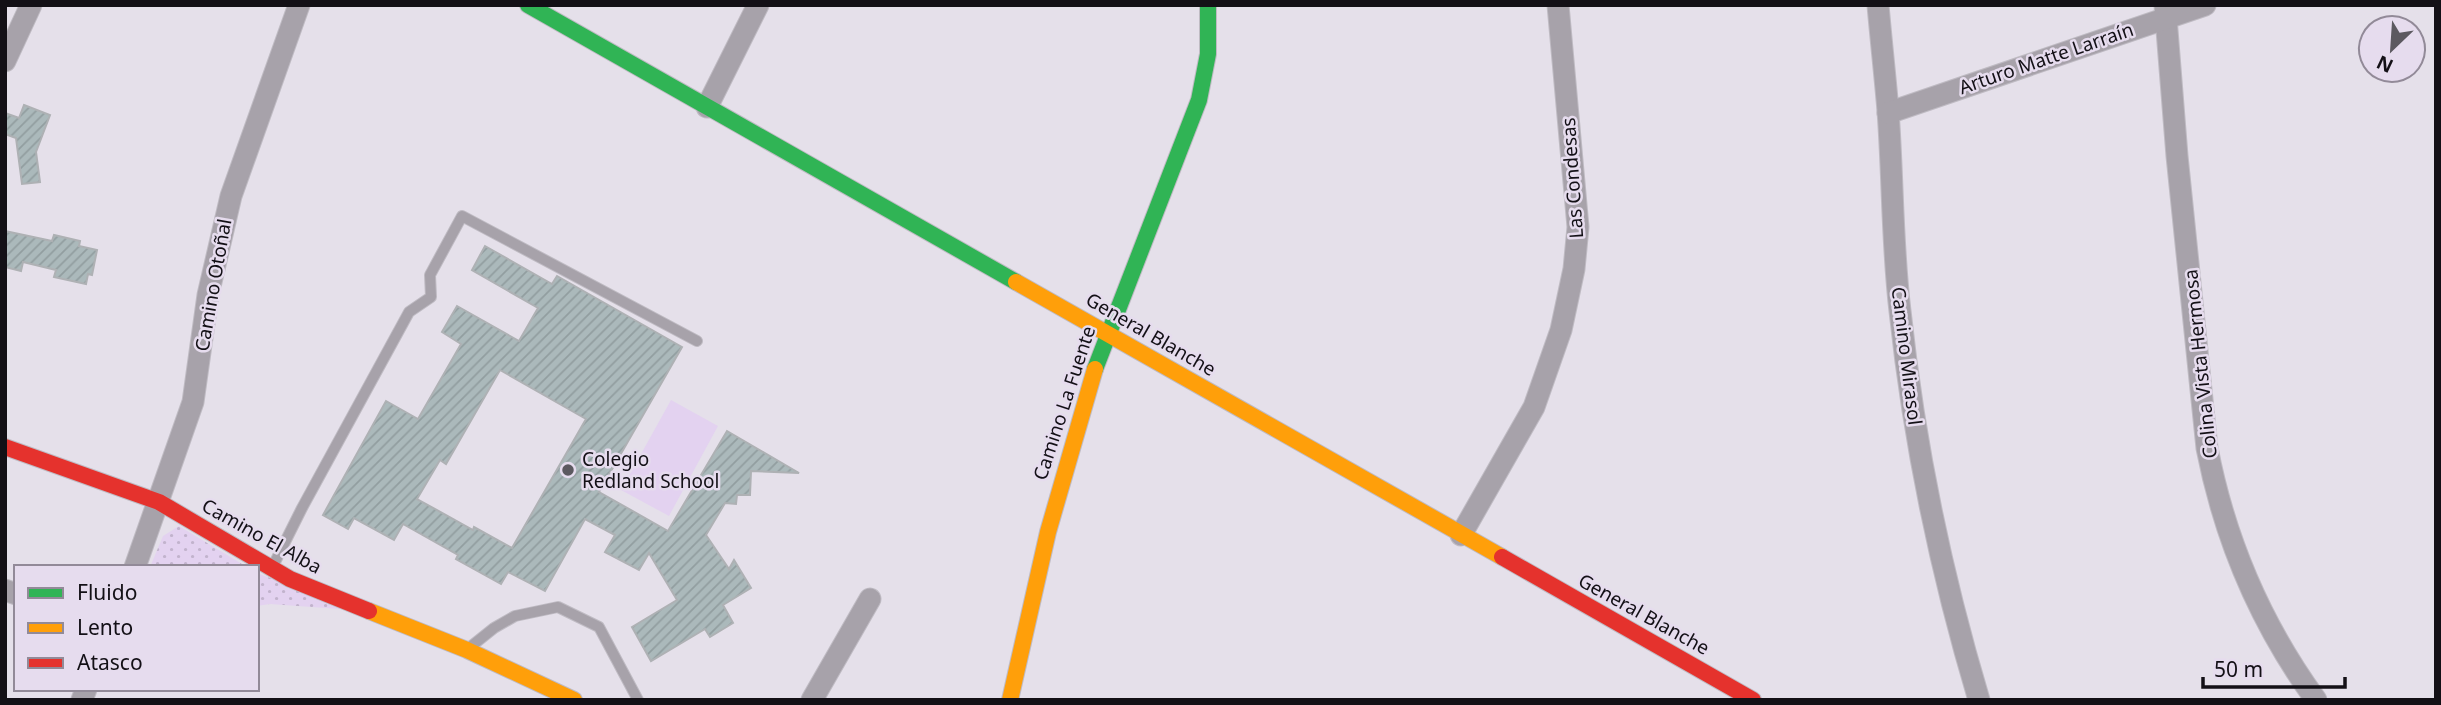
<svg xmlns="http://www.w3.org/2000/svg" width="2441" height="705" viewBox="0 0 2441 705" font-family="'Noto Sans',sans-serif">
	<defs>
		<pattern id="grass-dots" width="8" height="8" patternUnits="userSpaceOnUse" patternTransform="scale(1.75)"><rect width="8" height="8" fill="#e3d2f0"/><path d="M2 2h.1M6 6h.1" fill="none" stroke="#c2b3cd" stroke-width="1.8" stroke-linecap="round"/></pattern>
		<pattern id="building-hatch" width="6" height="6" patternUnits="userSpaceOnUse" patternTransform="scale(1.75)"><rect width="6" height="6" fill="#abb9bb"/><path d="M-1 1l2-2M0 6l6-6M5 7l2-2" fill="none" stroke="#929ea0"/></pattern>
	</defs>
	<rect width="100%" height="100%" fill="#e5e0ea"/>
	<g fill="url(#grass-dots)">
		<path d="M179 526 247 567H150L163 536Z"/>
		<path d="M257 573 353 610 270 604 257 606Z"/>
	</g>
	<path fill="#e3d2f0" d="M671 400 718 426 669 516 621 490Z"/>
	<g fill="url(#building-hatch)" stroke="#aeb1b4" stroke-width="2" fill-rule="evenodd">
		<path d="M24 105 50 115 36 152 40 182 22 184 16 138 5 134V113L19 118Z"/>
		<path d="M5 231 52 241 54 235 80 241 79 246 97 250 92 275 88 274 86 284 54 277 56 270 23 262 21 271 5 267Z"/>
		<path d="M485 246 552 284 557 276 682 347 599 492 668 531 727 431 799 473 751 471 750 495H737L736 504 725 503 706 535 729 569 734 560 751 588 723 605 733 623 710 637 705 629 651 661 632 627 677 600 649 553 639 570 605 552 615 535 585 519 545 591 508 572 501 584 456 559 458 555 403 524 394 540 354 518 348 529 323 515 386 401 418 419 461 344 442 332 457 306 519 341 538 308 472 270ZM500 370 586 419 512 548 474 527 473 530 417 499 440 460 446 464Z"/>
	</g>
	<g fill="none" stroke-linecap="round" stroke-linejoin="round">
		<defs>
			<g id="lane">
				<path d="M273 566 302 508 409 312 431 297 430 275 462 216 697 341"/>
				<path d="M469 648 494 628 515 616 558 607 599 627 638 700"/>
			</g>
			<g id="street">
				<path d="M1878 5C1881 40 1885 75 1888 111 1893 178 1892 245 1900 311 1914 443 1941 573 1979 700"/>
				<path d="M2165 5 2177 156 2207 448C2225 541 2260 623 2316 700"/>
				<path d="M5 61 31 5"/>
				<path d="M707 107 758 5"/>
				<path d="M1888 113 2205 5"/>
				<path d="M1461 535 1534 407 1561 330 1574 269 1578 227 1558 5"/>
				<path d="M135 567 193 402 208 295 231 196 299 5"/>
				<path d="M5 590 16 594"/>
				<path d="M82 700 86 689"/>
				<path d="M812 700 870 599"/>
			</g>
			<g id="fast">
				<path d="M528 5 1016 282"/>
				<path d="M1095 369 1199 100 1208 54V5"/>
			</g>
			<g id="slow">
				<path d="M1016 282 1502 557"/>
				<path d="M369 611 467 650 574 700"/>
				<path d="M1010 700 1048 532 1095 369"/>
			</g>
			<g id="jam">
				<path d="M5 447 159 502 290 579 369 611"/>
				<path d="M1502 557 1753 700"/>
			</g>
		</defs>
		<use href="#lane" stroke="#bfbbc3" stroke-width="12"/>
		<use href="#street" stroke="#bfbbc3" stroke-width="23"/>
		<use href="#fast" stroke="#bfbbc3" stroke-width="18"/>
		<use href="#slow" stroke="#bfbbc3" stroke-width="18"/>
		<use href="#jam" stroke="#bfbbc3" stroke-width="18"/>
		<use href="#lane" stroke="#a7a2aa" stroke-width="10"/>
		<use href="#street" stroke="#a7a2aa" stroke-width="21"/>
		<use href="#fast" stroke="#30b455" stroke-width="16"/>
		<use href="#slow" stroke="#ff9f0a" stroke-width="16"/>
		<use href="#jam" stroke="#e5322d" stroke-width="16"/>
	</g>
	<circle fill="#5c5960" stroke="#e6dcee" stroke-width="2.5" cx="568" cy="470" r="7"/>
	<g text-anchor="middle" stroke-width="5" stroke-linejoin="round" paint-order="stroke">
		<g font-size="19" fill="#131016" stroke="#e6dcee">
			<text transform="translate(2046 58) rotate(-19)" y="7">Arturo Matte Larraín</text>
			<text transform="translate(1572 178) rotate(-94)" y="7">Las Condesas</text>
			<text transform="translate(213 285) rotate(-80)" y="7">Camino Otoñal</text>
			<text transform="translate(1151 334) rotate(30)" y="7">General Blanche</text>
			<text transform="translate(1907 356) rotate(83)" y="7">Camino Mirasol</text>
			<text transform="translate(2200 364) rotate(-96)" y="7">Colina Vista Hermosa</text>
			<text transform="translate(1064 403) rotate(-72)" y="7">Camino La Fuente</text>
			<text transform="translate(262 536) rotate(29)" y="7">Camino El Alba</text>
			<text transform="translate(1644 614) rotate(29)" y="7">General Blanche</text>
		</g>
		<g font-size="19" fill="#131016" stroke="#e6dcee" text-anchor="start">
			<text x="582" y="466">Colegio<tspan x="582" dy="22">Redland School</tspan></text>
		</g>
	</g>
	<rect width="2441" height="705" fill="none" stroke="#131016" stroke-width="14"/>
	<rect x="14" y="565" width="245" height="126" fill="#e6dcee" stroke="#928a98" stroke-width="2"/>
	<rect x="28" y="588" width="35" height="10" fill="#30b455" stroke="#928a98" stroke-width="2"/>
	<text x="77" y="600" font-size="21" fill="#131016">Fluido</text>
	<rect x="28" y="623" width="35" height="10" fill="#ff9f0a" stroke="#928a98" stroke-width="2"/>
	<text x="77" y="635" font-size="21" fill="#131016">Lento</text>
	<rect x="28" y="658" width="35" height="10" fill="#e5322d" stroke="#928a98" stroke-width="2"/>
	<text x="77" y="670" font-size="21" fill="#131016">Atasco</text>
	<g transform="translate(2392 49) rotate(205)"><circle r="33" fill="#e6dcee" stroke="#928a98" stroke-width="2"/>
	<path d="M0-5L12 26L0 18L-12 26Z" fill="#5c5960"/>
	<text y="-10" font-size="19" font-weight="bold" text-anchor="middle" fill="#131016">N</text>
	</g>
	<path d="M2203 677v10h142v-10" fill="none" stroke="#131016" stroke-width="3.5"/>
	<text x="2214" y="677" font-size="21" fill="#131016" stroke="#e6dcee" stroke-width="5" paint-order="stroke">50 m</text>
</svg>
